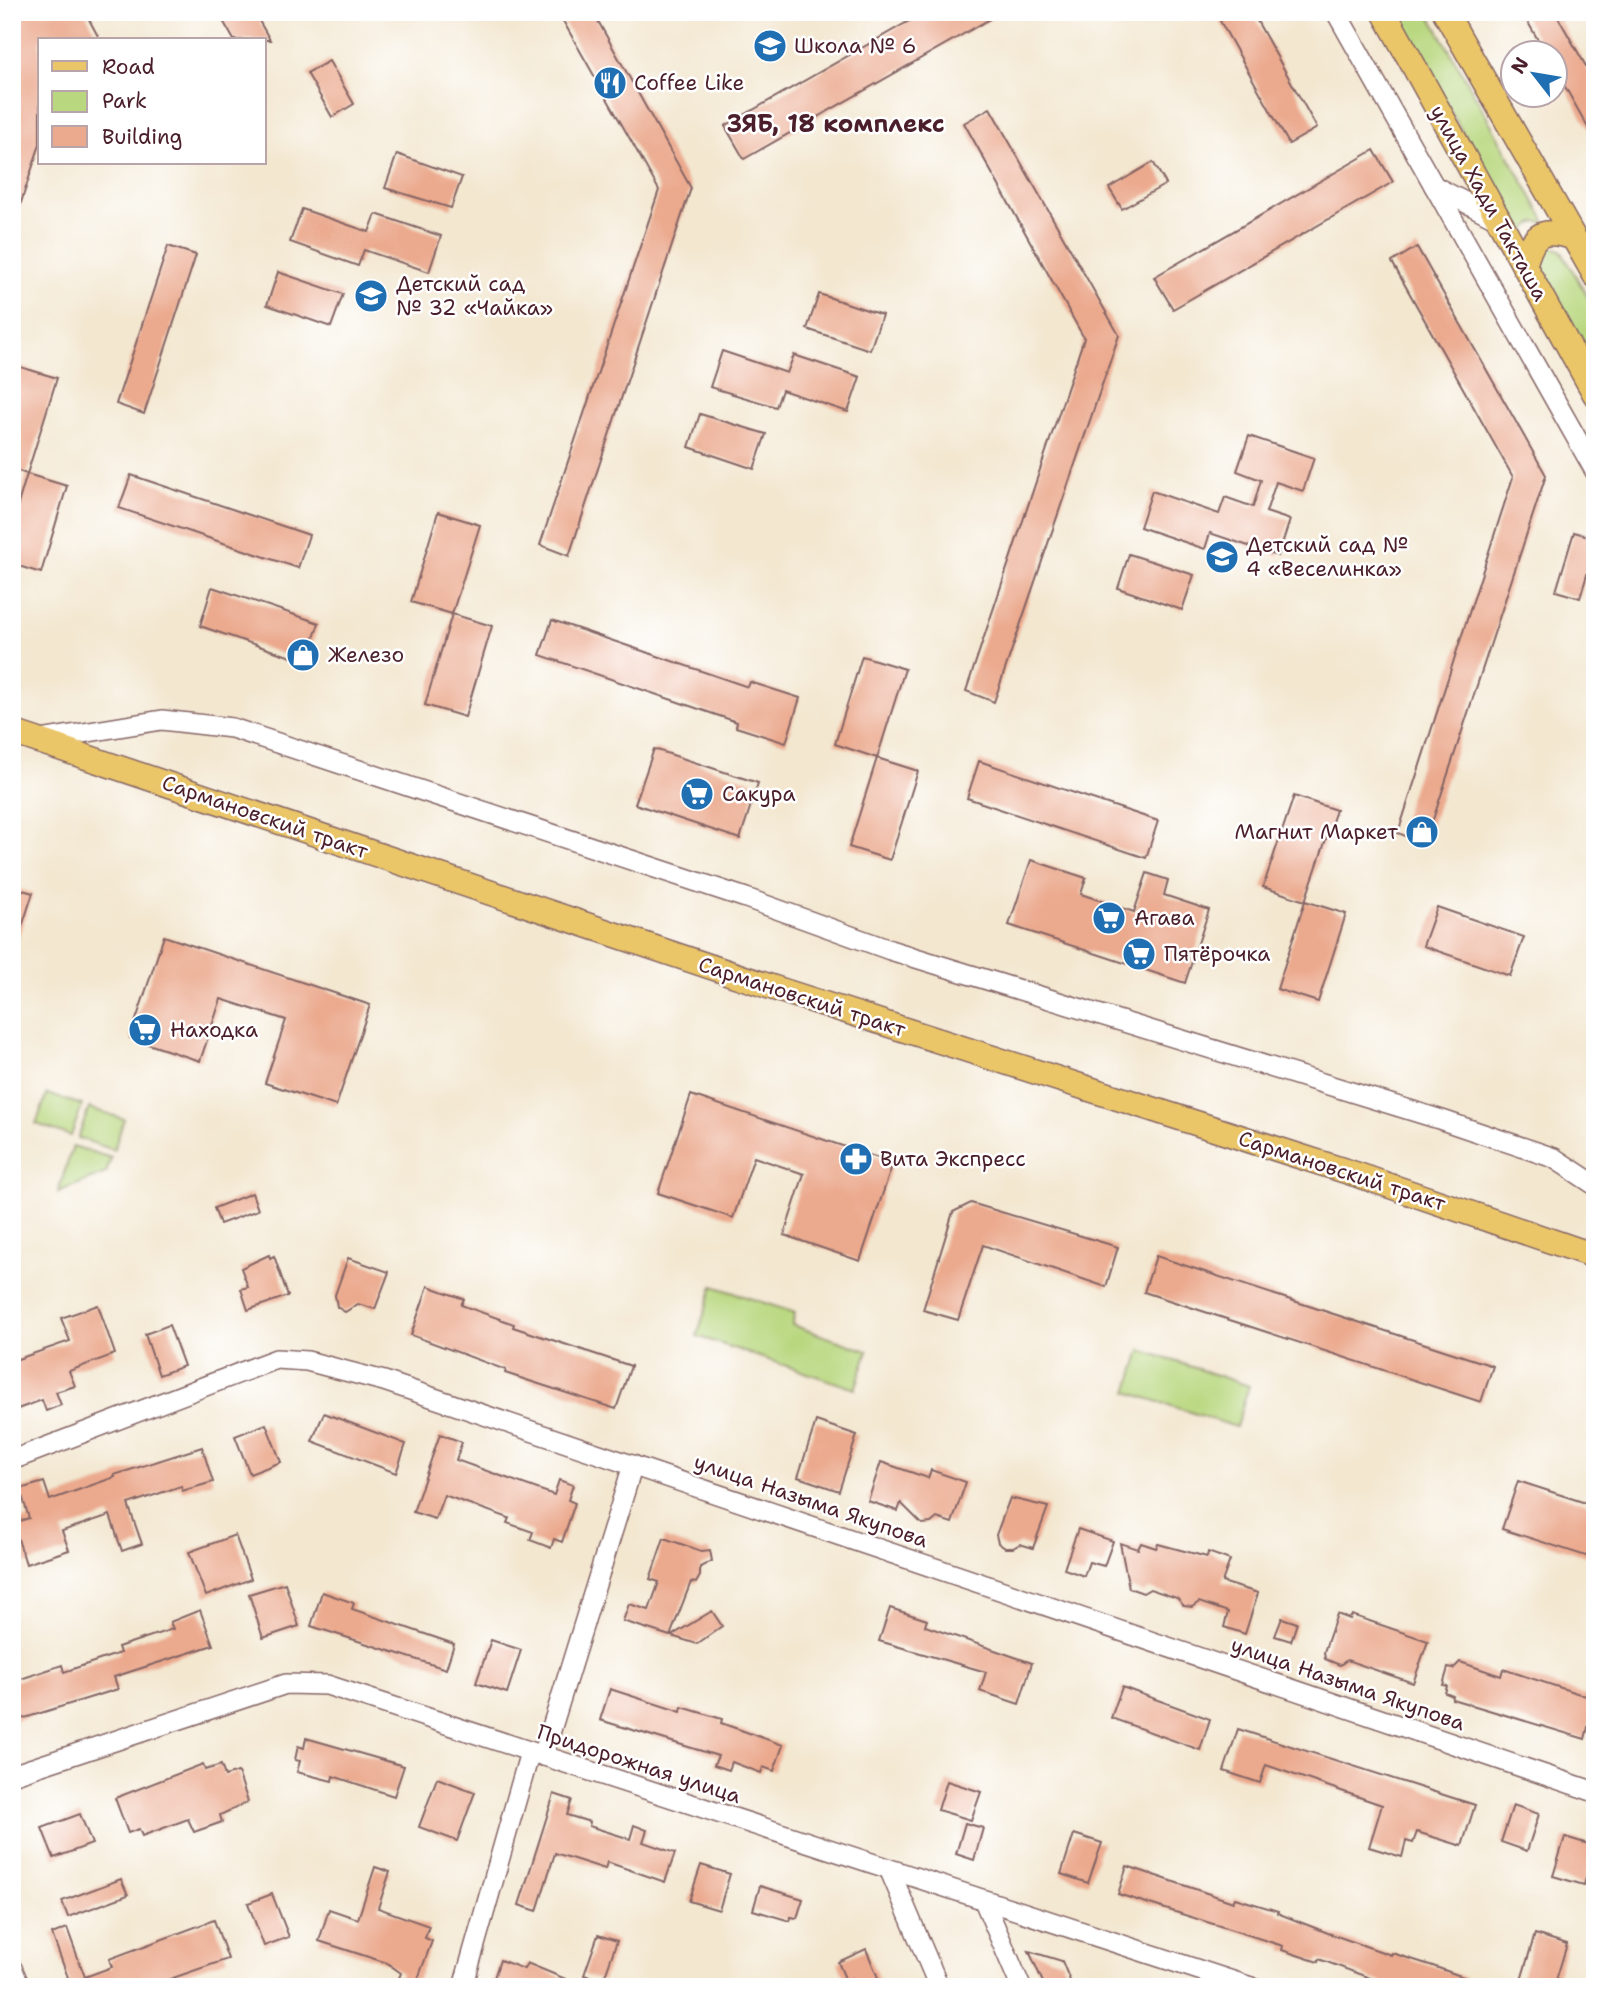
<svg xmlns="http://www.w3.org/2000/svg" width="1607" height="1999" viewBox="0 0 1607 1999" font-family="'Shantell Sans',sans-serif">
	<rect width="100%" height="100%" fill="#fff"/>
	<filter id="ink" filterUnits="userSpaceOnUse"><feTurbulence type="fractalNoise" baseFrequency=".0143" numOctaves="2"/><feDisplacementMap in="SourceGraphic" scale="14" xChannelSelector="R" yChannelSelector="G"/><feConvolveMatrix kernelMatrix="1 2 1 2 8 2 1 2 1" color-interpolation-filters="sRGB"/></filter>
	<filter id="wash" filterUnits="userSpaceOnUse"><feTurbulence type="fractalNoise" baseFrequency=".00686" numOctaves="4" result="noise"/><feDisplacementMap in="SourceGraphic" scale="28" xChannelSelector="R" yChannelSelector="G"/><feGaussianBlur stdDeviation="1.57" result="paint"/><feColorMatrix in="noise" values="0 0 0 0 0 0 0 0 0 0 0 0 0 0 0 0 0 1.4 0 .05"/><feComposite in="paint" operator="in"/></filter>
	<g filter="url(#wash)">
		<rect width="100%" height="100%" fill="#f3e7d0"/>
		<g fill="#b8d77e" stroke="#817b54" stroke-width="2">
			<path d="M1395 12H1428L1547 224C1534 219 1527 225 1522 238Z"/>
			<path d="M1547 245 1561 250 1595 310V370L1535 262 1536 254Z"/>
			<path d="M47 1094 82 1105 71 1136 36 1124Z"/>
			<path d="M89 1108 124 1119 114 1150 78 1138Z"/>
			<path d="M73 1146 111 1158 106 1173 58 1192Z"/>
			<path d="M713 1286 795 1313 792 1325 868 1351 855 1389 697 1336Z"/>
			<path d="M1141 1350 1249 1386 1236 1427 1128 1392Z"/>
		</g>
		<g id="blocks">
			<g fill="#eba98d">
				<path d="M12 12H85L100 40H40V144L15 221H12Z"/>
				<path d="M218 12H254L270 40H234Z"/>
				<path d="M558 12H593L691 188 569 556 540 545 659 190Z"/>
				<path d="M925 12H1002L744 159 725 126Z"/>
				<path d="M1215 12H1252L1317 128 1289 144Z"/>
				<path d="M1522 12H1555L1595 82V140L1555 69V52H1545Z"/>
				<path d="M329 61 354 104 332 117 307 73Z"/>
				<path d="M990 108 1119 335 994 702 966 691 1084 338 964 123Z"/>
				<path d="M1374 150 1393 182 1173 309 1154 277Z"/>
				<path d="M397 154 462 177 451 208 385 188Z"/>
				<path d="M1153 162 1166 184 1122 209 1109 188Z"/>
				<path d="M302 209 369 232 376 214 441 236 429 272 364 250 358 266 290 242Z"/>
				<path d="M168 246 196 255 144 414 116 404Z"/>
				<path d="M1417 247 1546 475 1425 844 1398 833 1513 477 1392 262Z"/>
				<path d="M278 272 343 294 331 327 267 305Z"/>
				<path d="M819 294 882 315 870 350 807 329Z"/>
				<path d="M722 351 787 373 794 355 860 377 848 412 782 390 776 407 710 387Z"/>
				<path d="M17 366 57 378 27 474 12 469V381Z"/>
				<path d="M700 414 766 434 754 469 689 447Z"/>
				<path d="M1249 436 1314 458 1303 491 1276 482 1266 512 1290 520 1278 556 1210 533 1205 549 1140 527 1152 491 1219 514 1225 497 1253 507 1261 480 1237 471Z"/>
				<path d="M27 474 67 486 41 573 12 564V524Z"/>
				<path d="M131 475 309 535 298 568 119 508Z"/>
				<path d="M438 512 480 525 452 614 411 602Z"/>
				<path d="M1574 532 1588 536 1595 548 1580 598 1556 591Z"/>
				<path d="M1129 554 1194 575 1182 610 1118 588Z"/>
				<path d="M212 587 319 623 306 662 200 626Z"/>
				<path d="M452 614 492 626 465 717 425 705Z"/>
				<path d="M552 620 748 687 750 682 800 698 786 743 736 727 737 722 540 655Z"/>
				<path d="M862 656 905 669 877 758 835 744Z"/>
				<path d="M654 749 758 783 740 839 635 804Z"/>
				<path d="M877 758 918 771 890 860 849 847Z"/>
				<path d="M979 761 1158 821 1146 858 967 798Z"/>
				<path d="M1294 796 1336 810 1305 901 1263 887Z"/>
				<path d="M1031 860 1086 878 1081 894 1134 912 1147 873 1168 880 1164 895 1209 910 1185 983 1009 925Z"/>
				<path d="M12 887 33 893 15 948H12Z"/>
				<path d="M1305 901 1346 914 1318 1002 1277 989Z"/>
				<path d="M1437 907 1524 937 1510 976 1423 946Z"/>
				<path d="M164 936 370 1005 336 1106 265 1083 286 1020 221 999 200 1061 130 1038Z"/>
				<path d="M691 1095 893 1163 860 1261 784 1235 804 1174 754 1157 733 1218 658 1193Z"/>
				<path d="M252 1193 258 1210 220 1224 214 1208Z"/>
				<path d="M971 1203 1118 1247 1106 1287 983 1245 958 1320 923 1310 953 1212Z"/>
				<path d="M269 1255 270 1258 274 1256 288 1296 248 1310 241 1289 248 1287 241 1268Z"/>
				<path d="M1156 1256 1493 1366 1481 1402 1144 1292Z"/>
				<path d="M348 1258 389 1272 375 1309 358 1304 345 1312 337 1307 335 1295Z"/>
				<path d="M428 1286 464 1299 461 1305 514 1324 513 1327 631 1366 616 1409 505 1373 506 1370 411 1335Z"/>
				<path d="M98 1305 115 1354 69 1371 75 1386 56 1392 61 1405 46 1411 42 1400 12 1411V1361L70 1341 61 1318Z"/>
				<path d="M169 1325 184 1366 159 1375 145 1334Z"/>
				<path d="M324 1413 406 1444 396 1473 312 1441Z"/>
				<path d="M816 1421 857 1435 839 1491 798 1477Z"/>
				<path d="M266 1424 281 1462 250 1474 235 1436Z"/>
				<path d="M440 1434 462 1442 456 1460 554 1495 559 1480 573 1485 568 1500 575 1503 562 1542 554 1539 551 1548 530 1540 533 1532 507 1523 509 1518 444 1495 435 1519 413 1512Z"/>
				<path d="M202 1447 213 1482 182 1491 181 1486 128 1504 142 1544 122 1551 110 1515 62 1531 69 1550 26 1564 13 1523 29 1518 20 1489 44 1482 50 1500 115 1477 114 1475Z"/>
				<path d="M881 1462 928 1478 931 1470 966 1482 952 1523 937 1518 931 1523 922 1524 901 1503 898 1511 868 1501Z"/>
				<path d="M1518 1481 1595 1506V1559L1502 1529Z"/>
				<path d="M1010 1498 1048 1507 1033 1548 1020 1544 1013 1548H1005L998 1543 996 1535Z"/>
				<path d="M1078 1529 1113 1541 1104 1566 1089 1562 1084 1576 1064 1569Z"/>
				<path d="M235 1535 251 1579 206 1596 189 1552Z"/>
				<path d="M664 1538 701 1551 710 1550 712 1561 700 1567V1576L696 1583 691 1582 670 1636 623 1621 629 1604 649 1610 659 1582 650 1579Z"/>
				<path d="M1120 1543 1138 1549 1141 1543 1156 1548 1158 1544 1207 1557 1208 1552 1230 1560 1222 1582 1258 1593 1245 1634 1224 1627 1228 1612 1199 1602 1192 1607 1184 1606 1177 1598 1150 1589 1143 1593 1129 1588Z"/>
				<path d="M285 1583 299 1626 263 1638 249 1594Z"/>
				<path d="M322 1592 354 1603 352 1609 454 1644 446 1669 311 1626Z"/>
				<path d="M890 1608 927 1620 925 1626 1032 1663 1019 1704 980 1691 986 1672 879 1641Z"/>
				<path d="M200 1610 213 1645 114 1677 118 1689 12 1722V1682L62 1665 64 1672 120 1653 118 1647 173 1629 170 1622Z"/>
				<path d="M712 1611 722 1626 697 1644 671 1636Z"/>
				<path d="M1337 1614 1350 1619 1352 1615 1428 1641 1413 1683 1347 1660 1340 1665 1325 1659 1324 1652Z"/>
				<path d="M1282 1618 1297 1623 1291 1641 1275 1636Z"/>
				<path d="M491 1640 521 1650 507 1693 476 1683Z"/>
				<path d="M1460 1662 1501 1676 1503 1669 1595 1699 1585 1739 1452 1699 1453 1696 1445 1693 1447 1686 1443 1685 1448 1668 1453 1669Z"/>
				<path d="M1122 1687 1210 1719 1200 1750 1111 1718Z"/>
				<path d="M610 1689 681 1712 682 1707 722 1719 721 1723 783 1745 774 1771 763 1767 761 1773 732 1762 729 1770 714 1765 718 1756 600 1720Z"/>
				<path d="M1238 1729 1475 1805 1462 1846 1417 1832 1413 1843 1406 1841 1402 1857 1369 1847 1382 1805 1266 1765 1260 1783 1224 1771Z"/>
				<path d="M306 1738 404 1766 394 1796 333 1776 332 1781 297 1772 300 1761 295 1760 298 1746 304 1748Z"/>
				<path d="M203 1764 205 1770 221 1765 225 1776 238 1772 248 1802 220 1815 222 1822 194 1832 188 1819 142 1836 139 1829 128 1833 115 1798Z"/>
				<path d="M437 1778 475 1792 457 1841 419 1827Z"/>
				<path d="M947 1781 981 1792 971 1820 938 1810Z"/>
				<path d="M554 1794 572 1800 567 1815 590 1822 589 1826 630 1839 634 1825 647 1830 643 1842 675 1853 665 1882 607 1862 605 1869 555 1853 537 1911 519 1905Z"/>
				<path d="M1513 1805 1539 1814 1527 1851 1501 1842Z"/>
				<path d="M80 1814 92 1844 54 1858 42 1828Z"/>
				<path d="M965 1823 983 1828 974 1860 956 1854Z"/>
				<path d="M1074 1834 1102 1843 1088 1883 1061 1874Z"/>
				<path d="M1565 1837 1595 1846 1584 1885 1553 1876Z"/>
				<path d="M701 1865 730 1874 719 1910 689 1901Z"/>
				<path d="M1127 1866 1233 1902 1235 1898 1278 1911 1277 1913 1328 1933 1391 1955 1392 1953 1430 1965 1483 1984V1987H1394L1319 1959 1318 1962 1282 1950 1283 1946 1118 1894Z"/>
				<path d="M375 1867 390 1872 378 1908 429 1926 425 1938 432 1941 416 1984 399 1978 401 1973 387 1963 319 1941 329 1909 358 1919Z"/>
				<path d="M121 1879 128 1895 68 1917 62 1901Z"/>
				<path d="M760 1886 803 1899 797 1918 791 1917 790 1921 753 1910Z"/>
				<path d="M272 1894 289 1937 264 1946 248 1903Z"/>
				<path d="M214 1920 228 1959 147 1987H63L70 1983 52 1934 67 1928 85 1977 112 1967 109 1959Z"/>
				<path d="M1535 1934 1567 1944 1554 1987H1519Z"/>
				<path d="M598 1935 617 1941 603 1981 584 1975Z"/>
				<path d="M866 1949 879 1980 856 1987 852 1978 846 1981 838 1962Z"/>
				<path d="M1029 1951 1062 1961 1071 1983 1063 1987H1045Z"/>
				<path d="M500 1960 524 1969 527 1963 585 1987H491Z"/>
			</g>
		</g>
	</g>
	<g filter="url(#ink)">
		<use href="#blocks" fill-opacity="0" stroke="#856565" stroke-width="2"/>
		<g fill="none" stroke-linecap="round" stroke-linejoin="round">
			<defs>
				<g id="minor">
					<path d="M1336 12 1595 471"/>
					<path d="M1434 186 1499 220"/>
					<path d="M40 740 162 720 232 728 746 898 890 950 1442 1120 1554 1158 1595 1185"/>
					<path d="M12 1460 276 1359 307 1361 384 1381 1595 1792"/>
					<path d="M543 1756 633 1465"/>
					<path d="M12 1775 286 1684 327 1685 1251 1987"/>
					<path d="M890 1871 939 1987"/>
					<path d="M984 1901 1021 1987"/>
					<path d="M12 1968 20 1987"/>
					<path d="M463 1987 530 1752"/>
				</g>
				<g id="major">
					<path d="M1384 12 1595 394"/>
					<path d="M1445 12 1595 275"/>
					<path d="M1524 266C1533 235 1539 228 1572 237"/>
					<path d="M12 732 774 988 1358 1175 1595 1256"/>
				</g>
			</defs>
			<use href="#minor" stroke="#856565" stroke-width="22"/>
			<use href="#major" stroke="#856565" stroke-width="27"/>
			<use href="#minor" stroke="#fff" stroke-width="19"/>
			<use href="#major" stroke="#ebc669" stroke-width="24"/>
		</g>
	</g>
	<defs>
		<symbol id="school-disc" viewBox="-11 -11 22 22"><circle r="9.5" fill="#1f6fb2" stroke="#fff"/><path d="M0-5L7-2L0 1L-7-2ZM-4 1L0 2.5L4 1V4Q0 6-4 4Z" fill="#fff"/></symbol>
		<symbol id="restaurant-disc" viewBox="-11 -11 22 22"><circle r="9.5" fill="#1f6fb2" stroke="#fff"/><path d="M-5-6h1v4h1v-4h1v4h1v-4h1v5L-1.5 .5V6h-2V.5L-5-1ZM5-6V6H3V1.5H1.5Q1.5-4 5-6Z" fill="#fff"/></symbol>
		<symbol id="shop-disc" viewBox="-11 -11 22 22"><circle r="9.5" fill="#1f6fb2" stroke="#fff"/><path d="M-5-2.5h2.3a2.7 3.5 0 0 1 5.4 0H5L5.5 6h-11ZM-1.5-2.5h3a1.5 2.3 0 0 0-3 0Z" fill="#fff"/></symbol>
		<symbol id="supermarket-disc" viewBox="-11 -11 22 22"><circle r="9.5" fill="#1f6fb2" stroke="#fff"/><path d="M-6-5.5h2.5l.6 2H6L4.5 2H-2.5L-4.4-4H-6ZM-1.5 3.2a1.3 1.3 0 1 0 .1 0ZM3 3.2a1.3 1.3 0 1 0 .1 0Z" fill="#fff"/></symbol>
		<symbol id="pharmacy-disc" viewBox="-11 -11 22 22"><circle r="9.5" fill="#1f6fb2" stroke="#fff"/><path d="M-2-6h4v4h4v4h-4v4h-4v-4h-4v-4h4Z" fill="#fff"/></symbol>
	</defs>
	<g fill-rule="evenodd">
		<use href="#school-disc" x="751" y="27" width="38" height="38"/>
		<use href="#restaurant-disc" x="591" y="64" width="38" height="38"/>
		<use href="#school-disc" x="352" y="277" width="38" height="38"/>
		<use href="#school-disc" x="1203" y="538" width="38" height="38"/>
		<use href="#shop-disc" x="284" y="636" width="38" height="38"/>
		<use href="#supermarket-disc" x="678" y="775" width="38" height="38"/>
		<use href="#shop-disc" x="1403" y="813" width="38" height="38"/>
		<use href="#supermarket-disc" x="1090" y="899" width="38" height="38"/>
		<use href="#supermarket-disc" x="1120" y="935" width="38" height="38"/>
		<use href="#supermarket-disc" x="126" y="1011" width="38" height="38"/>
		<use href="#pharmacy-disc" x="837" y="1140" width="38" height="38"/>
	</g>
	<g text-anchor="middle" stroke-width="5" stroke-linejoin="round" paint-order="stroke">
		<g font-size="21" fill="#4a1f2b" stroke="#fff" text-anchor="start">
			<text x="794" y="53">Школа № 6</text>
			<text x="634" y="90">Coffee Like</text>
			<text x="396" y="291">Детский сад<tspan x="396" dy="24">№ 32 «Чайка»</tspan></text>
			<text x="1246" y="552">Детский сад №<tspan x="1246" dy="24">4 «Веселинка»</tspan></text>
			<text x="328" y="662">Железо</text>
			<text x="722" y="801">Сакура</text>
			<text x="1398" y="839" text-anchor="end">Магнит Маркет</text>
			<text x="1134" y="925">Агава</text>
			<text x="1164" y="961">Пятёрочка</text>
			<text x="170" y="1037">Находка</text>
			<text x="880" y="1166">Вита Экспресс</text>
		</g>
		<g font-size="21" fill="#4a1f2b" stroke="#fff">
			<text transform="translate(1489 203) rotate(61)" y="7">улица Хади Такташа</text>
			<text transform="translate(265 817) rotate(19)" y="7">Сармановский тракт</text>
			<text transform="translate(802 997) rotate(18)" y="7">Сармановский тракт</text>
			<text transform="translate(1342 1171) rotate(18)" y="7">Сармановский тракт</text>
			<text transform="translate(811 1501) rotate(19)" y="7">улица Назыма Якупова</text>
			<text transform="translate(1348 1684) rotate(19)" y="7">улица Назыма Якупова</text>
			<text transform="translate(639 1764) rotate(18)" y="7">Придорожная улица</text>
		</g>
		<g font-size="24" font-weight="bold" fill="#4a1f2b" stroke="#fff">
			<text x="836" y="132">ЗЯБ, 18 комплекс</text>
		</g>
	</g>
	<rect width="1607" height="1999" fill="none" stroke="#fff" stroke-width="42"/>
	<rect x="38" y="38" width="228" height="126" fill="#ffffff" stroke="#b7a5aa" stroke-width="2"/>
	<rect x="52" y="61" width="35" height="10" fill="#ebc669" stroke="#b7a5aa" stroke-width="2"/>
	<text x="102" y="74" font-size="21" fill="#4a1f2b">Road</text>
	<rect x="52" y="91" width="35" height="21" fill="#b8d77e" stroke="#b7a5aa" stroke-width="2"/>
	<text x="102" y="108" font-size="21" fill="#4a1f2b">Park</text>
	<rect x="52" y="126" width="35" height="21" fill="#eba98d" stroke="#b7a5aa" stroke-width="2"/>
	<text x="102" y="144" font-size="21" fill="#4a1f2b">Building</text>
	<g transform="translate(1534 74) rotate(301)"><circle r="33" fill="#ffffff" stroke="#b7a5aa" stroke-width="2"/>
	<path d="M0-5L12 26L0 18L-12 26Z" fill="#1f6fb2"/>
	<text y="-10" font-size="19" font-weight="bold" text-anchor="middle" fill="#4a1f2b">N</text>
	</g>
</svg>
